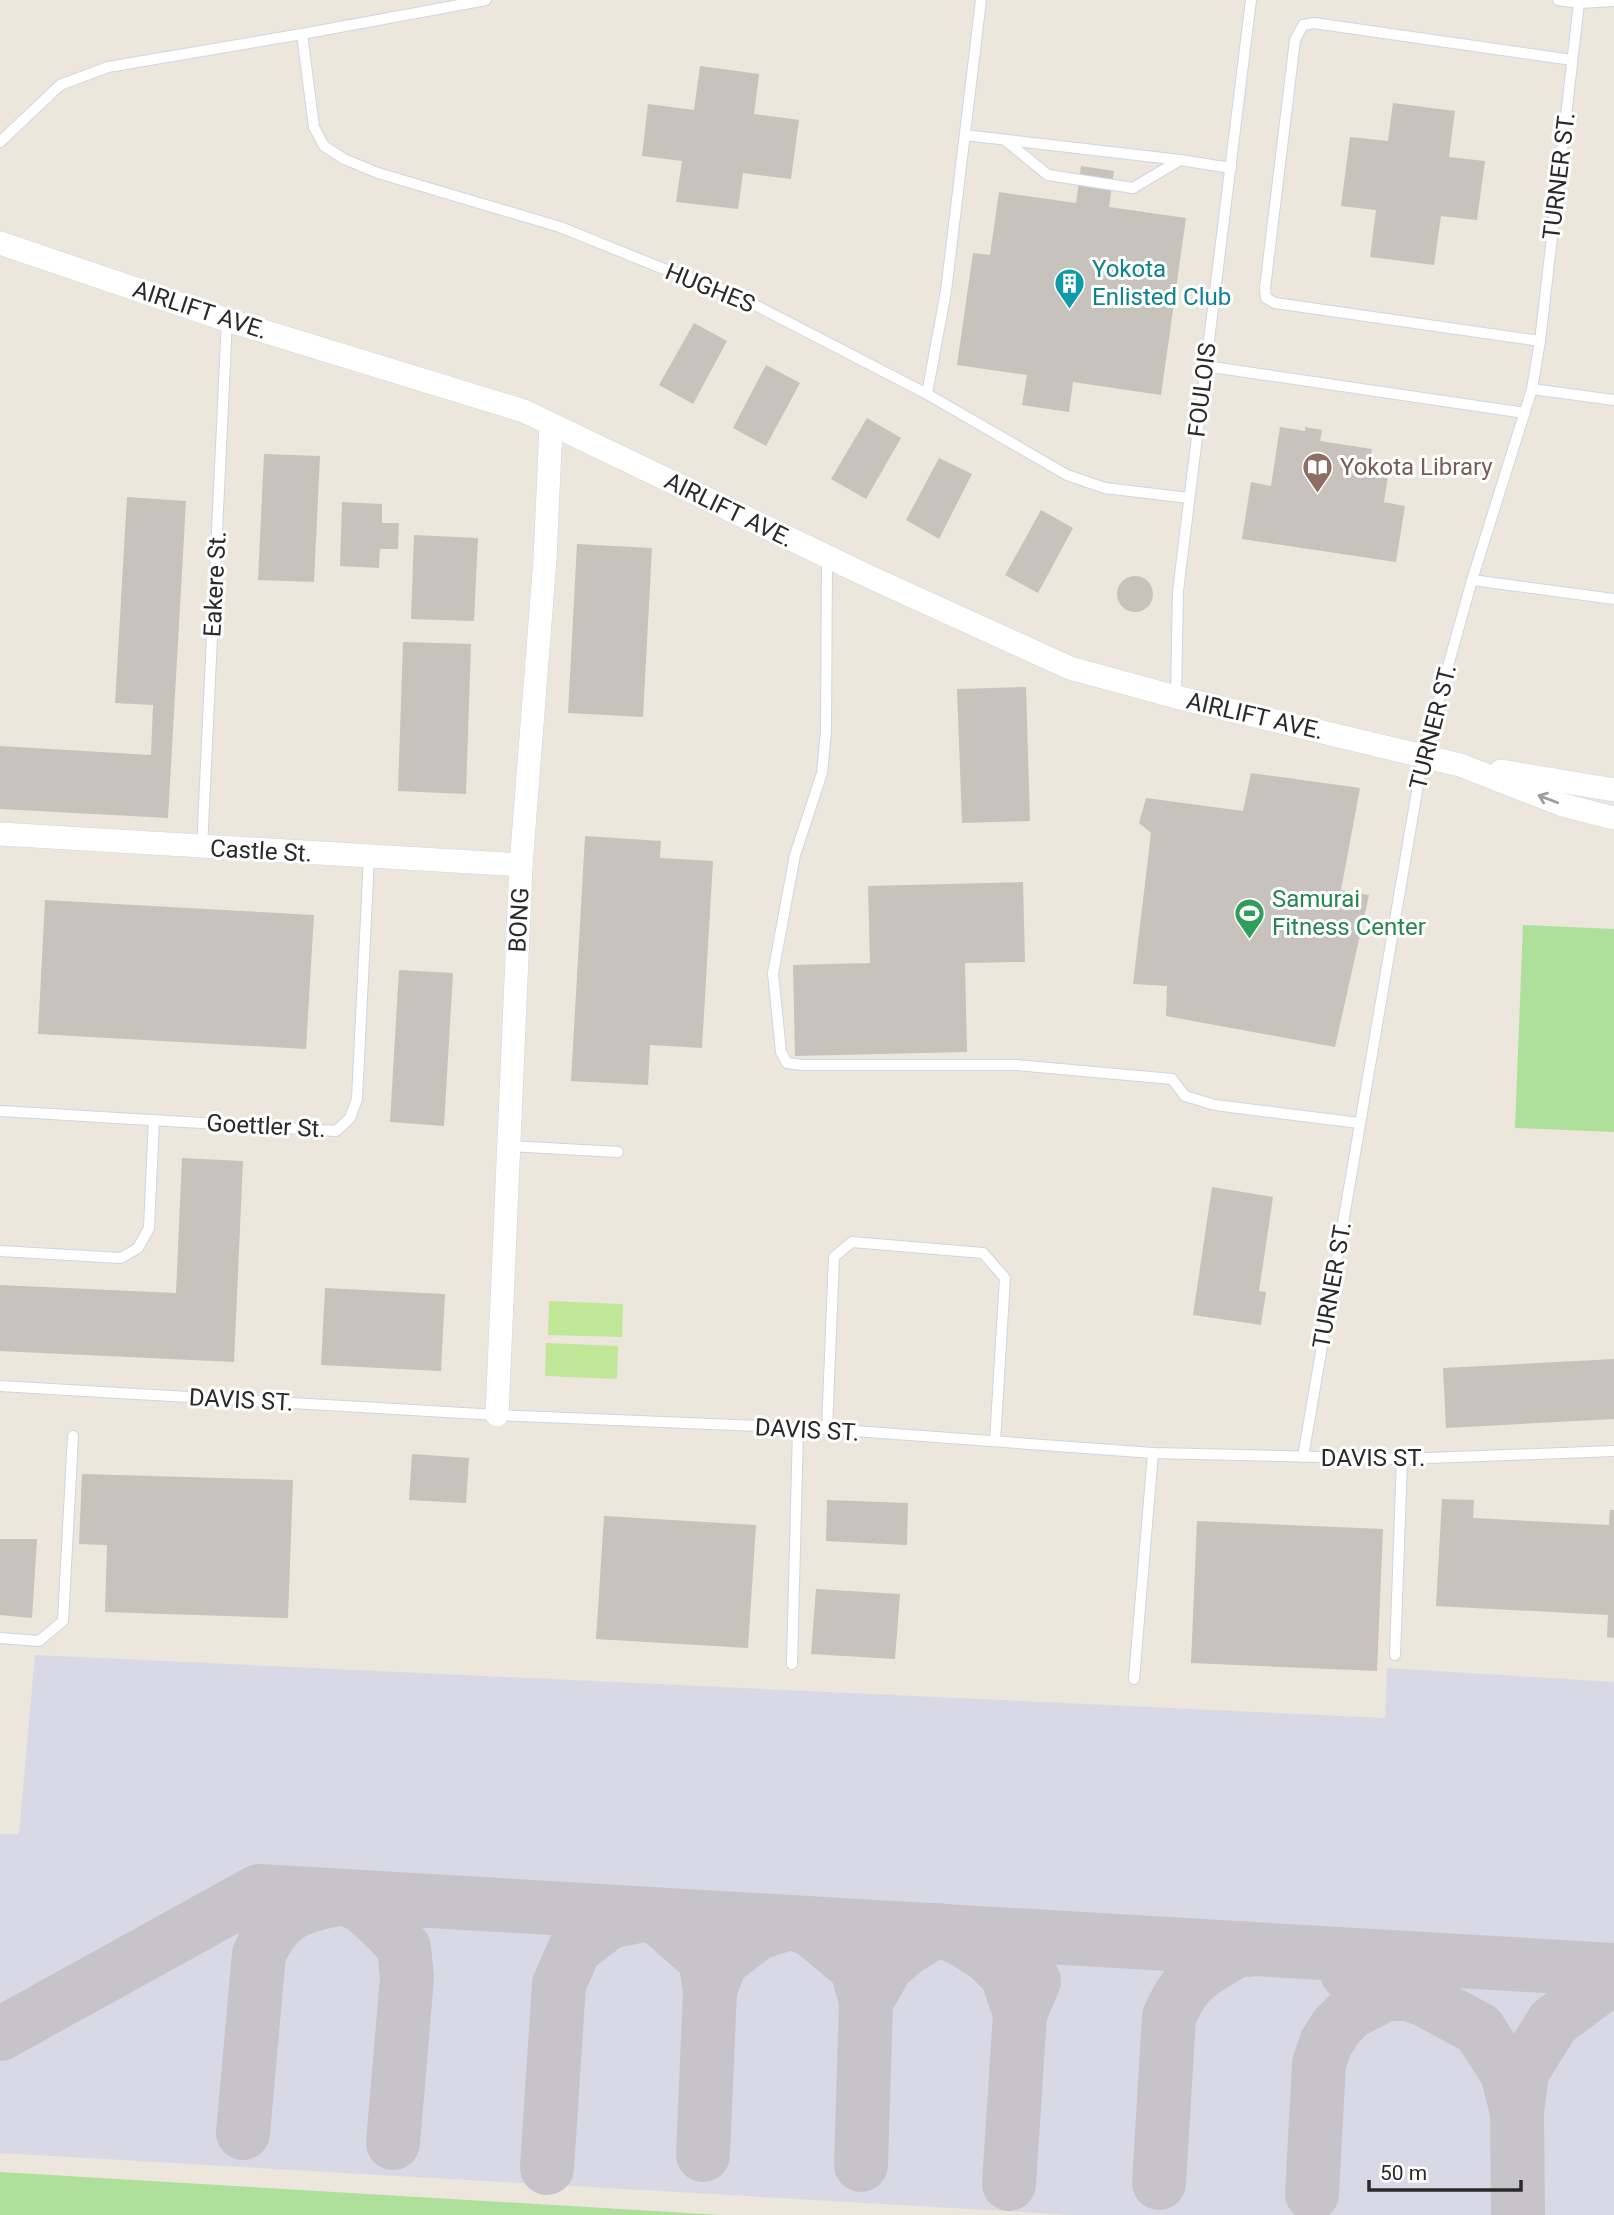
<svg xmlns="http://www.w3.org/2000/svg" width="1614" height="2215" viewBox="0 0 1614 2215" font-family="Roboto,sans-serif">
	<rect width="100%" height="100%" fill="#ece6dc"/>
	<path fill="#d8d9e4" d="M35 1655 1385 1718 1387 1668 1614 1682V2215H1074L0 2153V1834H19Z"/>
	<g fill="#aee09b">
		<path d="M1523 925 1614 929V1132L1515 1128Z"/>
		<path d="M0 2172 721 2215H0Z"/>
	</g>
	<g fill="#c0e797">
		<path d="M549 1301 623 1304 622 1337 548 1335Z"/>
		<path d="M546 1343 618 1346 617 1379 545 1376Z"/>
	</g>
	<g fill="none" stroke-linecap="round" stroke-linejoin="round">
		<g stroke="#c6c4c8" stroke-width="54">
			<path d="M345 1896 365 1908 389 1930 404 1948 407 1978 393 2143"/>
			<path d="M1347 1973 1425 2000 1479 2029 1507 2073 1517 2112"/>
			<path d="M0 2034 259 1891 1614 1970"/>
			<path d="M243 2133 259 1954C277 1914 296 1907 338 1899"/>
			<path d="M703 2155 710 1990 721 1961 758 1933 792 1922 813 1931 857 1968 866 2002"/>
			<path d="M861 2165 866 2002 887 1965 906 1949 937 1930 943 1931 963 1940 989 1957 1007 1975 1020 2014"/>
			<path d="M547 2168 559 1984 575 1948 609 1922 648 1914 662 1921 705 1959 710 1990"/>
			<path d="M1159 2183 1169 2017C1187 1974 1203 1971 1241 1948L1250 1950"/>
			<path d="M1009 2184 1020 2014 1034 1981"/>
			<path d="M1312 2194 1319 2064 1326 2043 1337 2026 1351 2012 1386 1994H1409"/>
			<path d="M1518 2215 1517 2112 1522 2072 1553 2022 1601 1986 1614 1982"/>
		</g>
	</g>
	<g fill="#c7c3bc">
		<path d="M700 66 759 74 754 114 799 120 791 179 743 173 738 209 676 202 682 161 642 156 648 104 694 110Z"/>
		<path d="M1393 103 1455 111 1449 157 1485 161 1477 220 1441 216 1434 265 1370 257 1376 210 1341 206 1350 137 1388 141Z"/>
		<path d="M1081 166 1114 171 1109 207 1186 218 1161 395 1073 382 1069 412 1022 405 1027 375 957 365 973 253 990 255 999 192 1076 203Z"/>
		<path d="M694 323 727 341 693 404 659 385Z"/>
		<path d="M766 365 800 383 766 446 733 428Z"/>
		<path d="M867 418 901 438 866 499 831 479Z"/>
		<path d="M1280 427 1305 431V427L1322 430 1320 441 1372 449 1368 473 1388 476 1384 502 1405 506 1396 562 1242 539 1251 482 1271 486Z"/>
		<path d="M264 454 320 456 314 582 258 580Z"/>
		<path d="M939 458 972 474 939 539 906 520Z"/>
		<path d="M127 497 186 501 168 818 0 809V746L151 755 153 705 115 703Z"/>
		<path d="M342 502 382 504V523H399L398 549H380L379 568 340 566Z"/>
		<path d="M1041 510 1073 528 1038 593 1005 575Z"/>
		<path d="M414 535 478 538 474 621 411 619Z"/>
		<path d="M577 544 652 548 643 717 568 713Z"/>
		<circle cx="1135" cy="594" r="18"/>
		<path d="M403 642 471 644 466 794 398 791Z"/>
		<path d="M1026 687 1030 821 962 823 957 689Z"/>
		<path d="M1251 773 1360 788 1341 890 1369 895 1335 1047 1166 1016 1167 986 1133 984 1151 833 1139 823 1146 798 1243 811Z"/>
		<path d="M585 836 661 841 660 858 713 861 702 1048 650 1045 648 1085 571 1081Z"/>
		<path d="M1023 882 1025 962 965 963 967 1052 795 1056 793 965 870 963 868 886Z"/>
		<path d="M45 900 314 915 306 1049 38 1034Z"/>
		<path d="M399 970 453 973 444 1126 390 1122Z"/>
		<path d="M182 1158 243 1161 234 1362 0 1351V1285L176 1293Z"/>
		<path d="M1212 1187 1273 1197 1259 1291 1266 1292 1261 1325 1193 1315Z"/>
		<path d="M325 1288 445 1294 441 1371 321 1365Z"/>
		<path d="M1614 1359V1419L1446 1428 1443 1368Z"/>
		<path d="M412 1454 469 1458 466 1503 409 1500Z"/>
		<path d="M82 1474 293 1480 288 1618 105 1612 107 1545 79 1544Z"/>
		<path d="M1442 1499 1474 1500 1473 1518 1609 1525 1610 1510H1614V1638L1607 1637 1608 1615 1436 1606Z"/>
		<path d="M827 1500 908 1503 907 1545 826 1541Z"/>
		<path d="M604 1516 756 1525 748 1648 596 1639Z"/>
		<path d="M1197 1521 1383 1529 1377 1671 1191 1663Z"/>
		<path d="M0 1539H37L32 1618 0 1615Z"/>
		<path d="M816 1589 900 1594 895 1659 811 1654Z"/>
	</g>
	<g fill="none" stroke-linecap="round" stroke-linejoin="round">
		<defs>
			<g id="lane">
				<path d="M1558 0 1579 3 1614 1"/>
				<path d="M302 34 314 127 324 146 344 159 378 173 560 227 664 269 730 292 927 394 1067 475 1105 488 1189 498"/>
				<path d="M965 135 1180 160 1231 168"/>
				<path d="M1005 140 1048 175 1133 188 1180 160"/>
				<path d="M0 142 60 85 108 67 302 34 486 0"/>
				<path d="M1540 341 1275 303 1266 298 1265 288 1295 40 1303 25 1314 23 1572 60"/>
				<path d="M1205 366 1525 413"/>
				<path d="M1532 389 1614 400"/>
				<path d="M927 394 946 291 981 0"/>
				<path d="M827 556 826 731 822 773 795 855 773 973 781 1052 787 1063 802 1065H1015L1172 1079 1185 1096 1215 1105 1359 1123"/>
				<path d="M1472 580 1614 599"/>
				<path d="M1176 697 1178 591 1251 0"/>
				<path d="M202 848 227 320"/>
				<path d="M0 1111 336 1131 350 1118 357 1099 369 857"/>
				<path d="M509 1146 618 1152"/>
				<path d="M0 1251 121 1258 138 1248 149 1228 154 1120"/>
				<path d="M0 1386 497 1415 827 1429 1153 1453 1402 1459 1614 1451"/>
				<path d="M827 1429 834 1257 852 1242 983 1253 1005 1278 995 1441"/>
				<path d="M1303 1457 1423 756 1472 580 1532 389 1540 341 1579 3"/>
				<path d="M0 1638 39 1641 63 1621 73 1436"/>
				<path d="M1395 1655 1402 1459"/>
				<path d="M792 1664 798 1429"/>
				<path d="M1134 1679 1153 1453"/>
			</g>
			<g id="street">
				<path d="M0 243 227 320 524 411 870 577 1070 668 1176 697 1460 765 1563 805 1614 818"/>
				<path d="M1501 771 1614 790"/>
				<path d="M0 834 521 865"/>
				<path d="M497 1415 521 865 545 559 551 425"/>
			</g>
		</defs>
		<use href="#lane" stroke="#d2d4e2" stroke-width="12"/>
		<use href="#street" stroke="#d2d4e2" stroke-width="24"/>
		<use href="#lane" stroke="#fff" stroke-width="10"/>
		<use href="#street" stroke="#fff" stroke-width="23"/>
	</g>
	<defs><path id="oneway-shaft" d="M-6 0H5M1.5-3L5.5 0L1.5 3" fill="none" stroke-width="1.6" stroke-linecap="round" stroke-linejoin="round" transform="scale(1.75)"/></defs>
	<use stroke="#9f9f9f" href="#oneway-shaft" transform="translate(1548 799) rotate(-159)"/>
	<defs>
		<symbol id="building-pin" viewBox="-11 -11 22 30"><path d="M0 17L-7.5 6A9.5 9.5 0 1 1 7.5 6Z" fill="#0f9aa8" stroke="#fff"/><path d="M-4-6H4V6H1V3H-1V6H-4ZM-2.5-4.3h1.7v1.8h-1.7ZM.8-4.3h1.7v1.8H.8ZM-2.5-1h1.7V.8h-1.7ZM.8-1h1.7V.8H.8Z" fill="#fff"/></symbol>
		<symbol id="library-pin" viewBox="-11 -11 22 30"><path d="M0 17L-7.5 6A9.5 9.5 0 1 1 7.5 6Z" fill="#8d6e63" stroke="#fff"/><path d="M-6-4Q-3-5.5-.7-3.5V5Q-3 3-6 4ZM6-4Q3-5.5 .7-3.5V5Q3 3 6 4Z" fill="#fff"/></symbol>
		<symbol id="stadium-pin" viewBox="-11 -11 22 30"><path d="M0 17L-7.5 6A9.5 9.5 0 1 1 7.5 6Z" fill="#2e9e5b" stroke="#fff"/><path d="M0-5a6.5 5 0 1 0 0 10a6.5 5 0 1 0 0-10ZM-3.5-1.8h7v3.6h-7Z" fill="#fff"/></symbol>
	</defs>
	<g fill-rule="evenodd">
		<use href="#building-pin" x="1052" y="266" width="35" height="47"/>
		<use href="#library-pin" x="1300" y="450" width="35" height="47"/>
		<use href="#stadium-pin" x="1232" y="896" width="35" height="47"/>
	</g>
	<g text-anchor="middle" stroke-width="6" stroke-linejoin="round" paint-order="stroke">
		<g font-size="24" fill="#2a2a2a" stroke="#fff">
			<text transform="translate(1559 176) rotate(-83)" y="8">TURNER ST.</text>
			<text transform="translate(710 288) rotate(22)" y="8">HUGHES</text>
			<text transform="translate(200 310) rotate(18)" y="8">AIRLIFT AVE.</text>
			<text transform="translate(1202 390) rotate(-83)" y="8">FOULOIS</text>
			<text transform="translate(729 510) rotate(26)" y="8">AIRLIFT AVE.</text>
			<text transform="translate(215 584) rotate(-87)" y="8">Eakere St.</text>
			<text transform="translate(1255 716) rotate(13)" y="8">AIRLIFT AVE.</text>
			<text transform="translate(1433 727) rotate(-76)" y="8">TURNER ST.</text>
			<text transform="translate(261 851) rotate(3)" y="8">Castle St.</text>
			<text transform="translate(519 920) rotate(-87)" y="8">BONG</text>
			<text transform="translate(266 1126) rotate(3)" y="8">Goettler St.</text>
			<text transform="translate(1332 1285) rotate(-80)" y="8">TURNER ST.</text>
			<text transform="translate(241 1400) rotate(3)" y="8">DAVIS ST.</text>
			<text transform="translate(807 1430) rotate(3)" y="8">DAVIS ST.</text>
			<text x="1373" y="1466">DAVIS ST.</text>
		</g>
		<g font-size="24" fill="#0d838f" stroke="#fff" text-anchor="start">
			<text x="1092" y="277">Yokota<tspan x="1092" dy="28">Enlisted Club</tspan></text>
		</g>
		<g font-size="24" fill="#785e54" stroke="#fff" text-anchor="start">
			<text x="1340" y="475">Yokota Library</text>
		</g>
		<g font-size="24" fill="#27864d" stroke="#fff" text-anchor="start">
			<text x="1272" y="907">Samurai<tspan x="1272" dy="28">Fitness Center</tspan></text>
		</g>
	</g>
	<path d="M1369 2180v10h152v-10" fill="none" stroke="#2a2a2a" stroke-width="3.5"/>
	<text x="1380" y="2180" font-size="21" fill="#2a2a2a" stroke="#ffffff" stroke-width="5" paint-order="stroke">50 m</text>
</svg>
